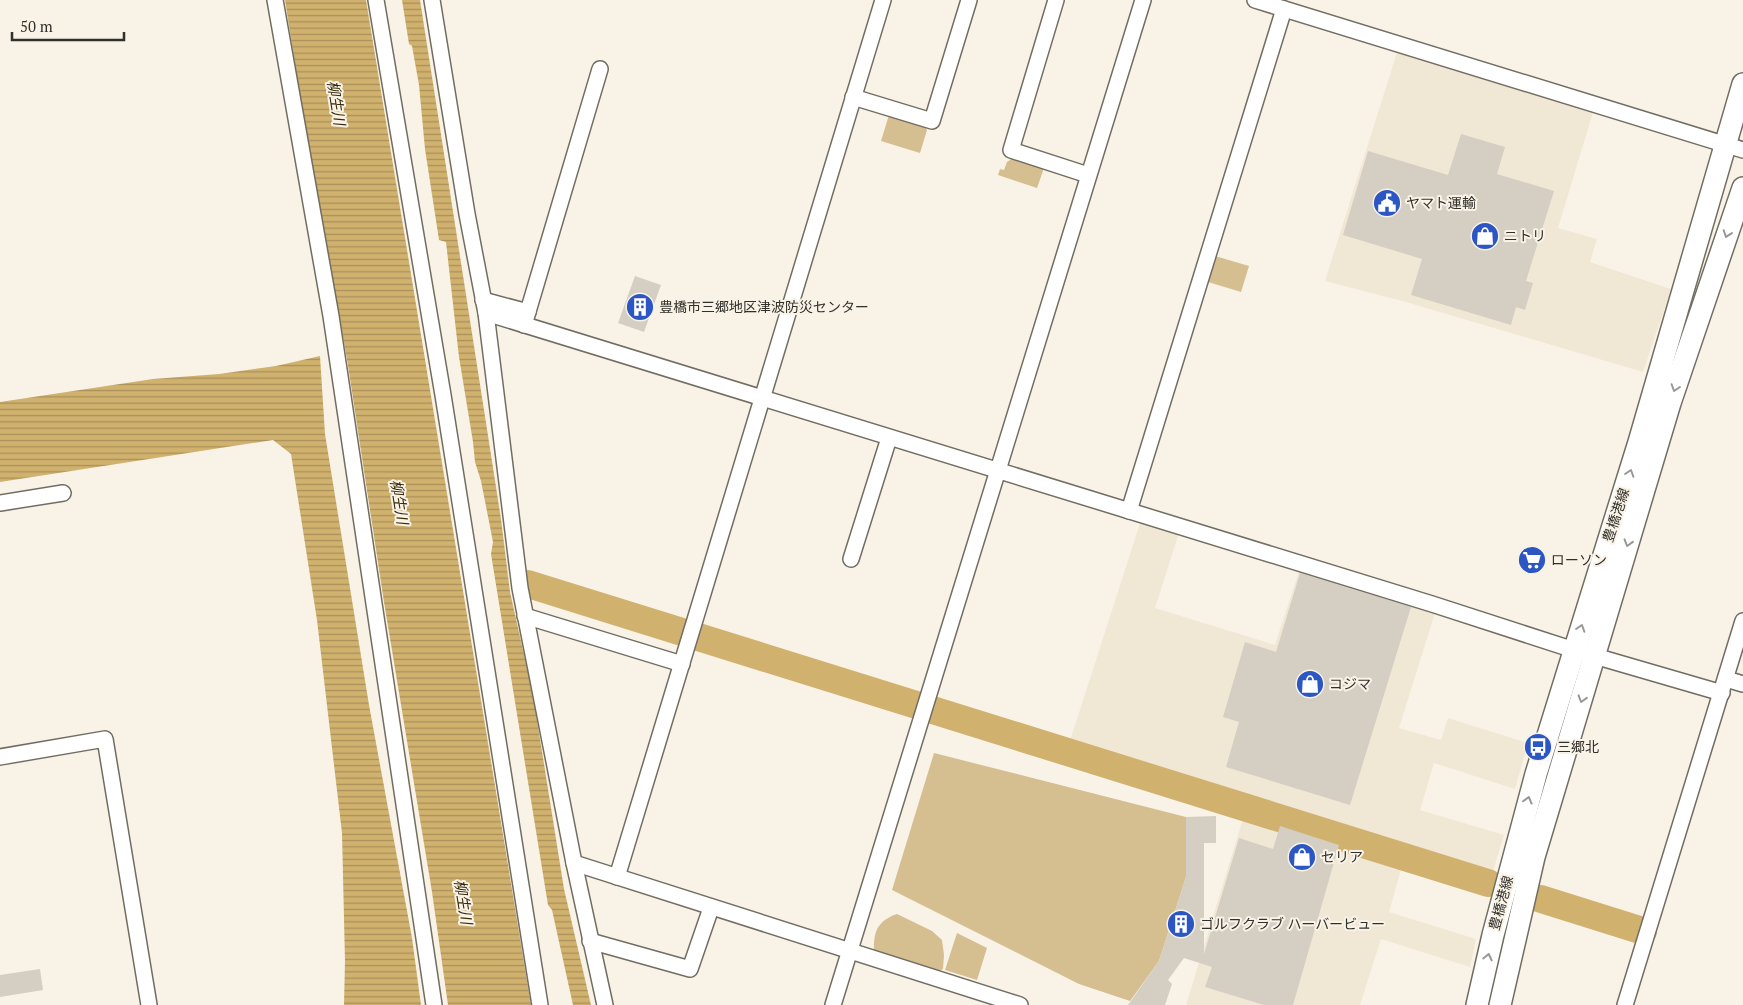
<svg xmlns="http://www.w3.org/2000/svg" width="1743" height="1005" viewBox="0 0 1743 1005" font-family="'PT Serif','Noto Sans JP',serif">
	<defs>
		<pattern id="water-rules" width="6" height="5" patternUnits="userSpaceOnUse" patternTransform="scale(1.25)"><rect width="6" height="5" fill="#d0b16e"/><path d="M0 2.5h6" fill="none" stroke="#a9905b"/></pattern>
	</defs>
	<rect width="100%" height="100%" fill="#f9f3e7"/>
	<g fill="#f1e7d5">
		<path d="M1398 49 1594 109 1558 228 1597 239 1590 262 1671 289 1643 372 1406 302 1325 281Z"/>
		<path d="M1141 520 1179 533 1155 608 1275 645 1300 568 1435 613 1399 728 1441 740 1448 718 1528 743 1515 789 1434 763 1420 810 1504 835 1491 878 1397 849 1394 857 1404 859 1389 912 1476 939 1470 967 1381 939 1360 1005H1186L1245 812 1375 853 1380 843 1068 747Z"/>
	</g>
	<g fill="#d5be8f">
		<path d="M889 115 924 125 927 130 920 153 881 141Z"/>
		<path d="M1013 158 1044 168 1037 188 998 175 1000 169 1004 170 1007 162Z"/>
		<path d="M1215 256 1249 266 1241 292 1208 282Z"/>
		<path d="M934 753 1186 817V877L1159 961 1130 1001 1079 984 892 890Z"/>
		<path d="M897 914 932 931 942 940 944 955 943 969 937 972 874 953C873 932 877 921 897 914Z"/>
		<path d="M957 933 987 948 977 980 945 970Z"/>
	</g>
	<g fill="url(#water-rules)">
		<path d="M285 0H366L531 1005H448L432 892 384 602 347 359 302 110Z"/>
		<path d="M402 0H420L501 519 510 592 533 695 564 889 591 1005H573L552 910 548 905 491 554 493 542 481 481 475 462 473 442 459 357 446 242 439 240 425 149 419 85 412 46 409 44Z"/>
		<path d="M320 356 325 434 369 705 412 938 421 1005H344L345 961 342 833 317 620 291 454 273 440 0 482V402L153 379 219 374 276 366Z"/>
	</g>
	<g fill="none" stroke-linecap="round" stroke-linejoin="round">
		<g stroke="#d0b16e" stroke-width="28">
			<path d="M528 584 1488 883"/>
			<path d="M1541 899 1643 931"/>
		</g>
	</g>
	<g fill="#d4cec3">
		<path d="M1461 134 1505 147 1497 174 1554 191 1526 281 1533 283 1525 310 1516 307 1511 325 1411 295 1422 259 1343 235 1368 151 1448 175Z"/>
		<path d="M635 276 661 285 644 332 618 323Z"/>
		<path d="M1300 573 1411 607 1350 805 1226 767 1239 722 1223 717 1245 642 1276 652Z"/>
		<path d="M1216 816V843H1204V954L1239 838 1273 849 1280 826 1339 845 1293 1005H1264L1205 987 1212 967 1184 958 1168 980 1172 984 1165 1005H1128L1159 961 1186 877V817Z"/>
		<path d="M40 969 43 990 0 997V975Z"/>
	</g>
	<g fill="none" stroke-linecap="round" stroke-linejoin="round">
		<defs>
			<g id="minor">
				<path d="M275 0 331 316 434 1005"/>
				<path d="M376 0 443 395 540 1005"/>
				<path d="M432 0 467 214 486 313 520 588 574 863 605 1005"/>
				<path d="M1056 0 1011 150 1088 175"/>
				<path d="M1255 0 1743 150"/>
				<path d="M853 97 932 121 969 0"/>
				<path d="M483 300 528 312"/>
				<path d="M486 313 1432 604 1574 650 1722 693"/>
				<path d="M524 325 600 69"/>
				<path d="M0 503 63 493"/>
				<path d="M1129 511 1284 9"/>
				<path d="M851 559 889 438"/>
				<path d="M525 616 682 664"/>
				<path d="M1726 679 1743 684"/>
				<path d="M0 757 105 739 149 1005"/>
				<path d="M574 863 1020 1005"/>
				<path d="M617 877 883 0"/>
				<path d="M590 941 690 969 711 908"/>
				<path d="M833 1005 1143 0"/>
				<path d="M1625 1005 1743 621"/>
			</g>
			<g id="secondary">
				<path d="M1477 1005 1493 935 1536 774 1639 442 1743 84"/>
				<path d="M1500 1005 1534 857 1670 403 1743 188"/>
			</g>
		</defs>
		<use href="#minor" stroke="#726d62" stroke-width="18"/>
		<use href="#secondary" stroke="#726d62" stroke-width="24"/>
		<use href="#minor" stroke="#fff" stroke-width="15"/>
		<use href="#secondary" stroke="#fff" stroke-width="21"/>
	</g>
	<defs><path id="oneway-chevron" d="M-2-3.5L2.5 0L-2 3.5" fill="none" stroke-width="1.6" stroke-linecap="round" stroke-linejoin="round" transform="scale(1.25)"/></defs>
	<g stroke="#989794">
		<use href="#oneway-chevron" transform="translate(1727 234) rotate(109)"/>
		<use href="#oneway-chevron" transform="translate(1675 388) rotate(108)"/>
		<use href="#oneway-chevron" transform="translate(1630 473) rotate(-72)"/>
		<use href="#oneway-chevron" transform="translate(1628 543) rotate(107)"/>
		<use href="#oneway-chevron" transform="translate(1581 628) rotate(-72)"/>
		<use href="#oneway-chevron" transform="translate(1582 699) rotate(107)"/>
		<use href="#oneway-chevron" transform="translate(1528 800) rotate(-75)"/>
		<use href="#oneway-chevron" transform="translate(1488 957) rotate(-77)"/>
	</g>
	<defs>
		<symbol id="civic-disc" viewBox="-11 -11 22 22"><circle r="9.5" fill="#2d56c5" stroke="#f9f3e7"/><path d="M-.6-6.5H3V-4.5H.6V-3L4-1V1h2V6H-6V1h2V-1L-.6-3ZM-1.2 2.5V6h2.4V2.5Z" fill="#fff"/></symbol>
		<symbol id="shop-disc" viewBox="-11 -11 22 22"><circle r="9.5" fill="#2d56c5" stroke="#f9f3e7"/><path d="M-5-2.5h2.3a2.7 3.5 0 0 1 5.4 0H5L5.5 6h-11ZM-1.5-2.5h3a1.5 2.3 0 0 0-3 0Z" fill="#fff"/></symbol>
		<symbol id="building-disc" viewBox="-11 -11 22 22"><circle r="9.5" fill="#2d56c5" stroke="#f9f3e7"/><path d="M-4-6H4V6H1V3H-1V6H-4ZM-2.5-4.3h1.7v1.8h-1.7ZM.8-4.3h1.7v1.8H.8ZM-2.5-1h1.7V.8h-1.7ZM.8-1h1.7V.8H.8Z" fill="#fff"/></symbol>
		<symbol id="supermarket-disc" viewBox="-11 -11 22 22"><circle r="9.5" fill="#2d56c5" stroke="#f9f3e7"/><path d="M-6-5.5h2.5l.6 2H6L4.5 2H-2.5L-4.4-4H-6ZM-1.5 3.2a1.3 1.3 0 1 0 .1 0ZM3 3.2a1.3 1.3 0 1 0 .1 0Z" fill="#fff"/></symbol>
		<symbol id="bus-disc" viewBox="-11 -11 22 22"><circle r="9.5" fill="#2d56c5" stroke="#f9f3e7"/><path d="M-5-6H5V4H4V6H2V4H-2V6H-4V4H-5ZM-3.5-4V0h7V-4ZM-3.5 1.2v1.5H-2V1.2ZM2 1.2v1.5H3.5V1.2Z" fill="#fff"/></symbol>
	</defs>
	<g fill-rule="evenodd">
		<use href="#civic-disc" x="1371" y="187" width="32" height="32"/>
		<use href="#shop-disc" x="1469" y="220" width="32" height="32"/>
		<use href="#building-disc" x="624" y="291" width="32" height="32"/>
		<use href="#supermarket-disc" x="1516" y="544" width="32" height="32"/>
		<use href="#shop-disc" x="1294" y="668" width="32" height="32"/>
		<use href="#bus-disc" x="1522" y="731" width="32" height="32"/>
		<use href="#shop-disc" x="1286" y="841" width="32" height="32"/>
		<use href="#building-disc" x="1165" y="908" width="32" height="32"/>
	</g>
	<g text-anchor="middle" stroke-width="4" stroke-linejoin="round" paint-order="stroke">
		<g font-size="14" fill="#312f2a" stroke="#f9f3e7" text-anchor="start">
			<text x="1406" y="208">ヤマト運輸</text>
			<text x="1504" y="241">ニトリ</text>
			<text x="659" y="312">豊橋市三郷地区津波防災センター</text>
			<text x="1551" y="565">ローソン</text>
			<text x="1329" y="689">コジマ</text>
			<text x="1557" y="752">三郷北</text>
			<text x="1321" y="862">セリア</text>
			<text x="1200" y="929">ゴルフクラブ ハーバービュー</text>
		</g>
		<g font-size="14" fill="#312f2a" stroke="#f9f3e7">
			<text transform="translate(1616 515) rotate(-72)" y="5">豊橋港線</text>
			<text transform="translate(1501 903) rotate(-75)" y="5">豊橋港線</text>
		</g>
		<g font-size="15" font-style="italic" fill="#352708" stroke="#f9f3e7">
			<text transform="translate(336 103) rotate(81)" y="5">柳生川</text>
			<text transform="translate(399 502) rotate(81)" y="5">柳生川</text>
			<text transform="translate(463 902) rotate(81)" y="5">柳生川</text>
		</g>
	</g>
	<path d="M12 32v8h112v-8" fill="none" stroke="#312f2a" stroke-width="2.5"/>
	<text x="20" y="32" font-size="15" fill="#312f2a" stroke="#f9f3e7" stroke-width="4" paint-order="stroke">50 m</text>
</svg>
